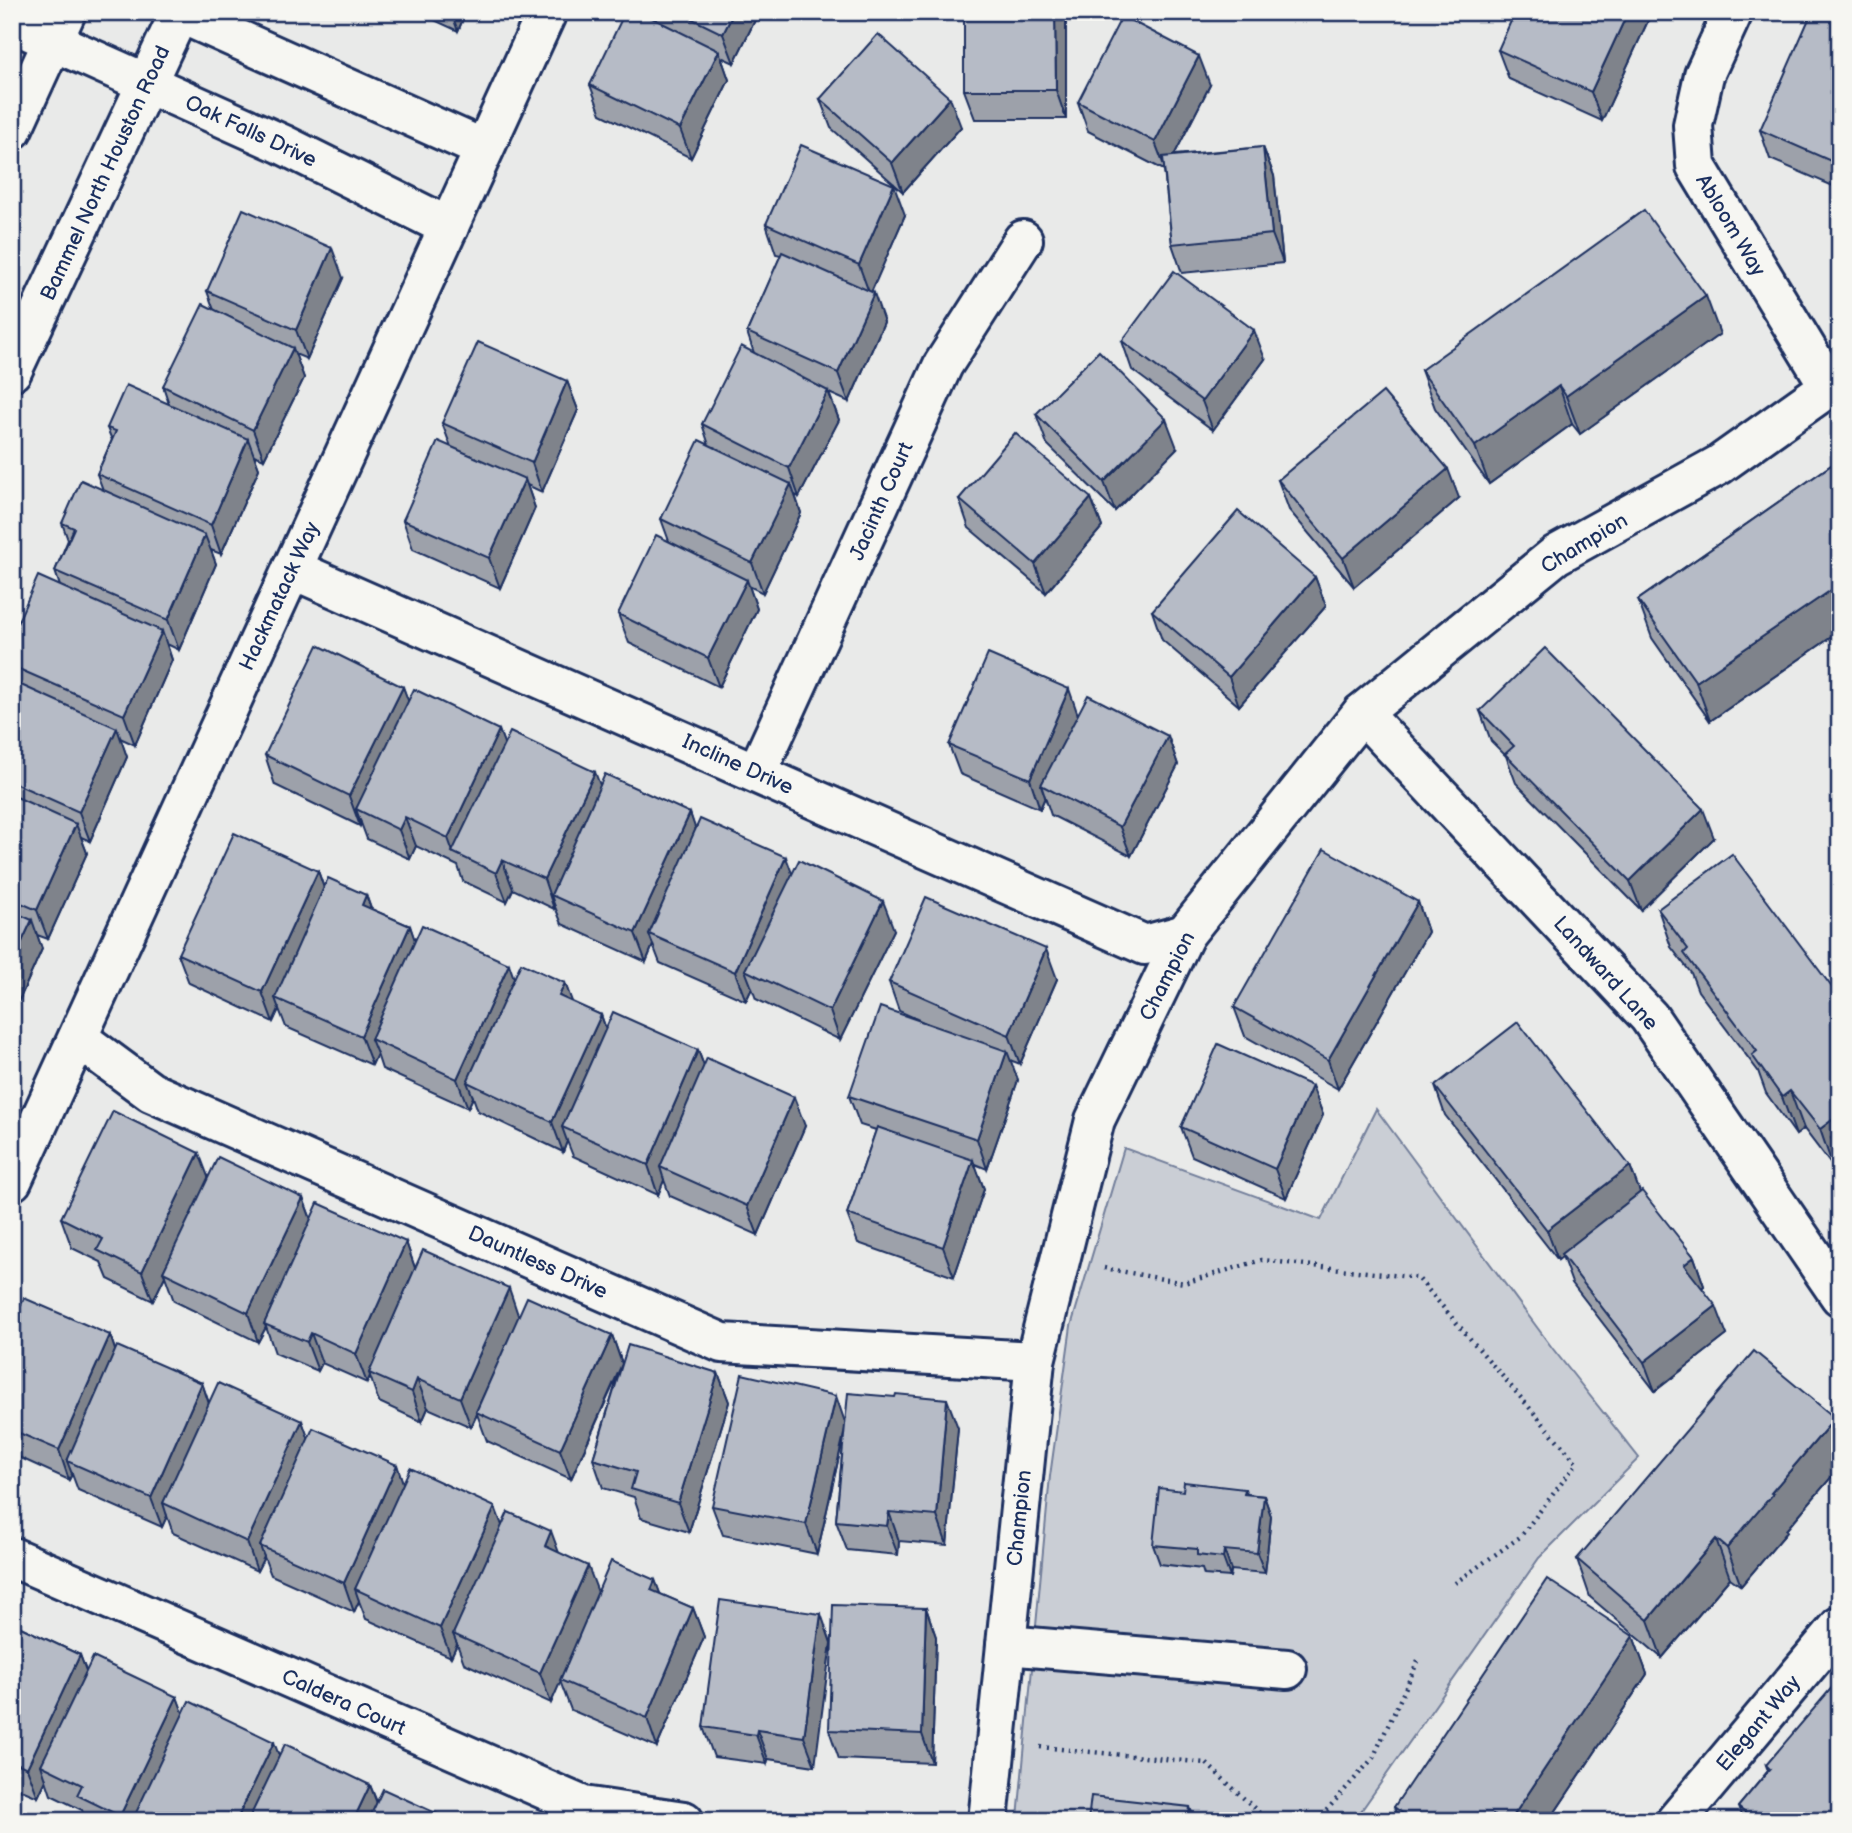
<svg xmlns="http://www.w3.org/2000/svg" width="1852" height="1833" viewBox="0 0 1852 1833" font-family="'Balsamiq Sans',sans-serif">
	<rect width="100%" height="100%" fill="#e9eae9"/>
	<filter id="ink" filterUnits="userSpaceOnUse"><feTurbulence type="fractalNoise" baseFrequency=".0143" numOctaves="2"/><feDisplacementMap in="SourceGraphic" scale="14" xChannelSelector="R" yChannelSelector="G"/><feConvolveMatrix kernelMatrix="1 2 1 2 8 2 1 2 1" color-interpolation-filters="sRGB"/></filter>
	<g filter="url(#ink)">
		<path fill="#caced5" stroke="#727e9a" stroke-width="2" d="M1376 1109 1553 1349 1639 1458 1539 1558 1354 1821H1048L1018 1818 1050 1476 1071 1326 1124 1148 1321 1220Z"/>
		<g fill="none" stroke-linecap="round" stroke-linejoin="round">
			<defs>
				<g id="minor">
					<path d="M177 12 484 149"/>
					<path d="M1733 12 1704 75 1693 125 1696 166 1829 386"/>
					<path d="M12 23 282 144 449 227"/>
					<path d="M292 569 1145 945 1185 934"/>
					<path d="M1362 713 1649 1017 1840 1296"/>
					<path d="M757 772 943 365 1023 240"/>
					<path d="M78 1038 151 1092 722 1343 1035 1361"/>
					<path d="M12 1181 547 12"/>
					<path d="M12 1557 583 1806 684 1821"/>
					<path d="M1006 1645 1287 1669"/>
					<path d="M988 1821 1035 1361 1095 1120 1185 934 1362 713 1556 555 1719 465 1840 379"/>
					<path d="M1676 1821 1840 1626"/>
				</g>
				<g id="major">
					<path d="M12 130 66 12"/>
					<path d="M12 371 180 12"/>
				</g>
			</defs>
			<use href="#minor" stroke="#1b2f5e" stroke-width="44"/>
			<use href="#major" stroke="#1b2f5e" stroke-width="44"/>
			<g stroke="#1b2f5e" stroke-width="4.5" stroke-dasharray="2 5" stroke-linecap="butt">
				<path d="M1104 1268 1184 1283 1262 1260 1418 1278 1577 1463 1520 1537 1455 1583"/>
				<path d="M1040 1747 1206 1763 1268 1821"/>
				<path d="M1317 1821 1373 1758 1419 1659"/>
			</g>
			<use href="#minor" stroke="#f6f6f2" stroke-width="38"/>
			<use href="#major" stroke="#f6f6f2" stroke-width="38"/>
		</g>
		<g fill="#9da1aa" stroke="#1b2f5e" stroke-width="2">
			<path d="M417 12H466L458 31Z"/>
			<path d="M643 12H759L734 63 721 57 729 80 691 158 601 114 590 85 644 14Z"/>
			<path d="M1055 12H1063L1066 19V119H975L964 90Z"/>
			<path d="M1652 12 1602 121 1509 79 1498 50Z"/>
			<path d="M1840 12V189L1770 159 1760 130Z"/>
			<path d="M1210 85 1174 155 1263 147 1274 176 1283 263 1182 273 1172 244 1164 170 1088 131 1078 102Z"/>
			<path d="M820 99 961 127 903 192 831 128Z"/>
			<path d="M905 215 871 291 884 322 849 402 829 393 839 420 799 497 795 495 801 513 763 593 749 586 757 609 719 687 629 643 618 614 669 541 661 519 709 445 702 424 754 353 747 332 781 255 776 254 766 224Z"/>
			<path d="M343 278 307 359 295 354 304 378 264 459 254 455 259 469 221 554 211 550 216 564 179 650 167 644 172 660 135 745 120 738 127 757 90 841 81 837 87 853 48 939 37 935 42 949 12 1016V635L60 586 55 571 68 540 62 523 103 490 97 474 112 440 107 428 169 404 163 386 214 310 207 291Z"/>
			<path d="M1720 334 1580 434 1572 424 1489 484 1435 408 1421 370Z"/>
			<path d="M1122 341 1265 359 1213 430 1132 370Z"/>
			<path d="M567 381 578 410 542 492 527 485 535 508 500 588 413 549 403 520 451 447 442 423Z"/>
			<path d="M1036 414 1177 448 1115 511 1047 444Z"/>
			<path d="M1840 459V631L1710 721 1652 638 1638 600Z"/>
			<path d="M1278 480 1459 498 1354 587 1289 510Z"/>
			<path d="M1091 498 1102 527 1046 593 969 528 959 499Z"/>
			<path d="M1315 577 1326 606 1239 706 1162 640 1152 611Z"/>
			<path d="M403 687 408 702 499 730 504 744 600 786 690 813 695 829 792 874 894 930 840 1040 756 999 752 988 746 1001 660 963 653 945 646 962 562 924 555 907 554 909 513 889 507 902 463 881 458 866 416 846 410 859 367 839 361 823 360 826 275 785 265 755Z"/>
			<path d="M1480 711 1714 838 1641 910 1516 783 1506 756 1491 741Z"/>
			<path d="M1078 714 1168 736 1178 765 1131 856 1051 815 1045 797 1040 809 960 774 949 745Z"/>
			<path d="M318 871 324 888 366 895 371 909 410 926 415 942 514 978 565 983 572 1003 601 1015 606 1029 698 1050 704 1066 805 1126 758 1235 670 1196 664 1180 658 1195 573 1156 567 1141 563 1152 478 1111 473 1097 468 1108 382 1069 377 1054 372 1065 286 1027 279 1009 273 1022 189 983 178 954Z"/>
			<path d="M1418 902 1428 932 1338 1089 1245 1036 1234 1007Z"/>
			<path d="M1658 909 1840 998V1162L1833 1167 1804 1129 1796 1135 1766 1093 1758 1071 1698 991 1691 973 1671 947Z"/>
			<path d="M1057 979 1020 1064 1010 1060 1018 1080 987 1169 975 1164 984 1189 954 1277 858 1243 847 1214 876 1130 860 1125 849 1096 928 1024 899 1011 889 982Z"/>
			<path d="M1312 1086 1323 1115 1286 1198 1192 1156 1181 1127Z"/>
			<path d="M1435 1086 1630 1166 1640 1193 1694 1257 1704 1286 1702 1288 1727 1335 1655 1391 1572 1283 1562 1256 1558 1260 1445 1115Z"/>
			<path d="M208 1177 303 1198 311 1219 406 1242 415 1268 519 1316 612 1335 622 1363 718 1373 729 1402 689 1532 641 1518 634 1497 603 1488 593 1459 620 1370 571 1479 487 1441 477 1414 471 1427 428 1408 422 1422 379 1402 370 1376 367 1383 322 1363 318 1371 275 1353 266 1327 258 1342 174 1301 165 1276 153 1301 108 1279 101 1262 72 1248 61 1218Z"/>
			<path d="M12 1325 110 1335 115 1350 202 1383 209 1403 302 1421 308 1438 397 1465 403 1484 502 1526 559 1553 598 1592 655 1580 660 1594 693 1608 704 1637 657 1747 571 1710 560 1681 551 1703 464 1663 457 1644 451 1657 366 1619 359 1601 354 1612 271 1575 264 1557 257 1571 173 1533 167 1516 162 1527 78 1490 72 1474 69 1480 12 1454Z"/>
			<path d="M1835 1418 1840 1431V1467L1786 1530 1787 1532 1741 1586 1730 1578 1662 1658 1590 1597 1577 1559Z"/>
			<path d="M845 1422 958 1428 947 1545 899 1541 898 1555 847 1550 836 1521 844 1434 817 1554 723 1535 712 1506Z"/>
			<path d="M1245 1489 1247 1494 1264 1496 1271 1516 1265 1573 1231 1570 1230 1577 1204 1575 1202 1569 1160 1564 1153 1545 1183 1491Z"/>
			<path d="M926 1608 936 1637 932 1763 839 1759 829 1730Z"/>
			<path d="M821 1614 815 1766 768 1759 767 1764 714 1757 703 1727Z"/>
			<path d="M12 1623 80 1655 86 1671 177 1697 183 1714 279 1756 370 1785 377 1802 453 1821H86L82 1810 51 1795 46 1780 38 1797 12 1786Z"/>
			<path d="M1633 1636 1647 1674 1549 1821H1399L1394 1807Z"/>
			<path d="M1766 1765 1840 1821H1743L1738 1807 1768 1771Z"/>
		</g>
		<g fill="#7f838b" stroke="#1b2f5e" stroke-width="2">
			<path d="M451 12H466L458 31Z"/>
			<path d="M734 12H759L734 63 723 34Z"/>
			<path d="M1055 12H1063L1066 19V119L1056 90Z"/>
			<path d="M1628 12H1652L1602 121 1591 92Z"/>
			<path d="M719 51 729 80 691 158 680 129Z"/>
			<path d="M1199 56 1210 85 1166 171 1155 142Z"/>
			<path d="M950 98 961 127 903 192 892 163Z"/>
			<path d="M1263 147 1274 176 1283 263 1272 234Z"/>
			<path d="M894 185 905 215 870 295 859 265Z"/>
			<path d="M332 248 343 278 307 359 296 330Z"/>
			<path d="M874 293 884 322 849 402 838 373Z"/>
			<path d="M1706 296 1720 334 1580 434 1566 396Z"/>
			<path d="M1254 330 1265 359 1213 430 1202 401Z"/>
			<path d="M293 348 304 378 264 459 253 430Z"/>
			<path d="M567 381 578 410 542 492 532 463Z"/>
			<path d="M1559 386 1572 424 1489 484 1475 446Z"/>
			<path d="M828 391 839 420 799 497 789 468Z"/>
			<path d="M1166 419 1177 448 1115 511 1104 482Z"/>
			<path d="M248 439 259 469 221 554 211 525Z"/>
			<path d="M1448 469 1459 498 1354 587 1343 558Z"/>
			<path d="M525 479 535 508 500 588 489 558Z"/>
			<path d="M791 484 801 513 763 593 752 563Z"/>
			<path d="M1091 498 1102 527 1046 593 1035 564Z"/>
			<path d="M205 535 216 564 179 650 168 620Z"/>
			<path d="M1315 577 1326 606 1239 706 1229 677Z"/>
			<path d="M747 580 757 609 719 687 708 658Z"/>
			<path d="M1840 584V631L1710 721 1696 682Z"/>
			<path d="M162 631 172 660 135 745 124 715Z"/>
			<path d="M403 687 414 716 356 809 361 823 360 826 349 796Z"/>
			<path d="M1069 689 1079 718 1041 785 1045 797 1040 809 1030 779Z"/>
			<path d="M117 728 127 757 90 841 79 812Z"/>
			<path d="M499 730 510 759 453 852 448 838Z"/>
			<path d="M1168 736 1178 765 1131 856 1120 827Z"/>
			<path d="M595 772 606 801 551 895 555 907 554 909 544 879Z"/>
			<path d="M1703 809 1714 838 1641 910 1630 881Z"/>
			<path d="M690 813 700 842 649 934 653 945 646 962 635 933Z"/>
			<path d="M405 817 416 846 410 859 399 830Z"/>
			<path d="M76 824 87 853 48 939 37 910Z"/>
			<path d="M786 857 797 887 745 970 752 988 746 1001 735 972Z"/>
			<path d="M502 860 513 889 507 902 496 873Z"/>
			<path d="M318 871 328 900 275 998 279 1009 273 1022 262 992Z"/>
			<path d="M366 895 377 925 362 905Z"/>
			<path d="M883 901 894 930 840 1040 830 1011Z"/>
			<path d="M1418 902 1428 932 1338 1089 1328 1060Z"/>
			<path d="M32 920 42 949 12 1016V963Z"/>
			<path d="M410 926 420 955 371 1039 377 1054 372 1065 361 1036Z"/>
			<path d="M1046 949 1057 979 1020 1064 1009 1035Z"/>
			<path d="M509 964 519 993 467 1082 473 1097 468 1108 457 1079Z"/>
			<path d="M565 983 576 1012 559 996Z"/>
			<path d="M601 1015 611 1044 562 1127 567 1141 563 1152 552 1122Z"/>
			<path d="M698 1050 709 1080 660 1167 664 1180 658 1195 648 1165Z"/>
			<path d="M1007 1051 1018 1080 987 1169 977 1139Z"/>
			<path d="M1312 1086 1323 1115 1286 1198 1275 1169Z"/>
			<path d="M1790 1091 1804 1129 1796 1135 1782 1097Z"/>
			<path d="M794 1097 805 1126 758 1235 747 1206Z"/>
			<path d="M1840 1114V1150L1831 1138 1840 1162 1833 1167 1820 1129Z"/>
			<path d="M199 1153 210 1182 163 1272 165 1276 153 1301 142 1272Z"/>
			<path d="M973 1160 984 1189 954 1277 943 1247Z"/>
			<path d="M1630 1166 1641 1195 1558 1260 1547 1230Z"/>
			<path d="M303 1198 314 1228 264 1324 266 1327 258 1342 248 1313Z"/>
			<path d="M406 1242 416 1271 369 1373 370 1376 367 1383 356 1354Z"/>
			<path d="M1694 1257 1704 1286 1694 1294 1684 1265Z"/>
			<path d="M509 1288 519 1318 476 1412 477 1414 471 1427 460 1398Z"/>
			<path d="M1716 1306 1727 1335 1655 1391 1644 1362Z"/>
			<path d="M311 1333 322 1363 318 1371 307 1342Z"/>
			<path d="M110 1335 120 1365 67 1461 72 1474 69 1480 59 1450Z"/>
			<path d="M612 1335 622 1364 571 1479 560 1450Z"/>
			<path d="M718 1373 729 1402 689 1532 678 1503Z"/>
			<path d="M417 1379 428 1408 422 1422 412 1392Z"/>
			<path d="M202 1383 212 1413 163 1503 167 1516 162 1527 151 1498Z"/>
			<path d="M836 1396 846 1425 817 1554 806 1524Z"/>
			<path d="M947 1399 958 1428 947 1545 937 1516Z"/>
			<path d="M1835 1418 1840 1431V1467L1786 1530 1787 1532 1741 1586 1727 1548 1771 1493Z"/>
			<path d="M302 1421 313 1451 260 1546 264 1557 257 1571 247 1542Z"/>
			<path d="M397 1465 407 1495 355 1589 359 1601 354 1612 344 1583Z"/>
			<path d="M1264 1496 1271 1516 1265 1573 1257 1553Z"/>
			<path d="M495 1507 506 1536 453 1634 457 1644 451 1657 440 1628Z"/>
			<path d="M889 1512 899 1541 898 1555 887 1526Z"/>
			<path d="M551 1531 562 1561 545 1546Z"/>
			<path d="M1716 1539 1730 1578 1662 1658 1648 1620Z"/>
			<path d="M1224 1550 1231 1570 1230 1577 1223 1558Z"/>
			<path d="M588 1566 599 1595 551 1703 540 1673Z"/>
			<path d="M655 1580 666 1609 651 1590Z"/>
			<path d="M693 1608 704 1637 657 1747 647 1718Z"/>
			<path d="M926 1608 936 1637 932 1763 922 1734Z"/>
			<path d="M821 1614 831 1643 815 1766 804 1737Z"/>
			<path d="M1633 1636 1647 1674 1549 1821H1510Z"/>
			<path d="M80 1655 91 1684 41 1765 46 1780 38 1797 27 1768Z"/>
			<path d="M177 1697 188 1726 133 1819V1821H122L120 1816Z"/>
			<path d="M757 1730 768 1759 767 1764 756 1735Z"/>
			<path d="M274 1742 285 1772 261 1821H236Z"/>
			<path d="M370 1785 381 1814 378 1821H353Z"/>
			<path d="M1190 1807 1195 1821H1188Z"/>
		</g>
		<g fill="#b6bbc6" stroke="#1b2f5e" stroke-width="2">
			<path d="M625 12H640L719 51 680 129 590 85Z"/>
			<path d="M678 12H734L723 34Z"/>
			<path d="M964 12H1055L1056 90H964Z"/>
			<path d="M1515 12H1628L1591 92 1498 50Z"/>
			<path d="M1812 12H1840V165L1760 130Z"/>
			<path d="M1122 16 1199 56 1155 142 1078 102Z"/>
			<path d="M878 34 950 98 892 163 820 99Z"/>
			<path d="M801 145 894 185 859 265 766 224Z"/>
			<path d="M1263 147 1272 234 1172 244 1163 157Z"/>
			<path d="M243 209 332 248 296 330 207 291Z"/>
			<path d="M1644 210 1706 296 1566 396 1559 386 1475 446 1421 370Z"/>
			<path d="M782 252 874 293 838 373 747 332Z"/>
			<path d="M1174 271 1254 330 1202 401 1122 341Z"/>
			<path d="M203 304 293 348 253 430 163 386Z"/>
			<path d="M478 342 567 381 532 463 442 423Z"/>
			<path d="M741 346 828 391 789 468 702 424Z"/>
			<path d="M1099 351 1166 419 1104 482 1036 414Z"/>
			<path d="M126 385 248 439 211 525 97 474 116 431 107 428Z"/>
			<path d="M1383 392 1448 469 1343 558 1278 480Z"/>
			<path d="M1015 433 1091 498 1035 564 959 499Z"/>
			<path d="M699 440 791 484 752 563 661 519Z"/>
			<path d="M438 441 525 479 489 558 403 520Z"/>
			<path d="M1840 459V584L1696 682 1638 600Z"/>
			<path d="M81 480 205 535 168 620 55 571 74 528 62 523Z"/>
			<path d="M1238 511 1315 577 1229 677 1152 611Z"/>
			<path d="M656 535 747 580 708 658 618 614Z"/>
			<path d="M38 576 162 631 124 715 12 666V635Z"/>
			<path d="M318 645 403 687 349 796 265 755Z"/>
			<path d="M1545 648 1703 809 1630 881 1505 754 1514 746 1480 711Z"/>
			<path d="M988 654 1069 689 1030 779 949 745Z"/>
			<path d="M12 681 117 728 79 812 12 782Z"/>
			<path d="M414 689 499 730 448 838 405 817 399 830 356 809Z"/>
			<path d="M1088 695 1168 736 1120 827 1041 785Z"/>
			<path d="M510 732 595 772 544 879 502 860 496 873 452 852Z"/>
			<path d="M605 774 690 813 635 933 551 895Z"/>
			<path d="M12 795 76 824 37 910 12 899Z"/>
			<path d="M700 819 786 857 735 972 649 934Z"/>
			<path d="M234 833 318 871 262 992 178 954Z"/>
			<path d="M1324 849 1418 902 1328 1060 1234 1007Z"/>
			<path d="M1732 854 1840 998V1114L1820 1129 1790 1091 1782 1097 1752 1055 1757 1051 1684 953 1688 949 1658 909Z"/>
			<path d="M799 860 883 901 830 1011 745 970Z"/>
			<path d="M328 878 366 895 362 905 410 926 361 1036 275 998Z"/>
			<path d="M926 897 1046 949 1009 1035 889 982Z"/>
			<path d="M12 911 32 920 12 963Z"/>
			<path d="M422 925 509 964 457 1079 371 1039Z"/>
			<path d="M521 963 565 983 559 996 601 1015 552 1122 467 1082Z"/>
			<path d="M880 1007 1007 1051 977 1139 849 1096Z"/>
			<path d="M613 1012 698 1050 648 1165 562 1127Z"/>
			<path d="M1518 1022 1630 1166 1547 1230 1435 1086Z"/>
			<path d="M1218 1044 1312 1086 1275 1169 1181 1127Z"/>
			<path d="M707 1058 794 1097 747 1206 660 1167Z"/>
			<path d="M113 1111 199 1153 142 1272 97 1250 103 1239 61 1218Z"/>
			<path d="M877 1127 973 1160 943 1247 847 1214Z"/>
			<path d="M1840 1132V1150L1831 1138Z"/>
			<path d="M218 1157 303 1198 248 1313 163 1272Z"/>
			<path d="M1642 1191 1694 1257 1684 1265 1716 1306 1644 1362 1561 1254Z"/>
			<path d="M318 1203 406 1242 356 1354 311 1333 307 1342 264 1324Z"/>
			<path d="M423 1250 509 1288 460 1398 417 1379 412 1392 369 1373Z"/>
			<path d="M527 1297 612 1335 560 1450 476 1412Z"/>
			<path d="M24 1298 110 1335 59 1450 12 1430V1325Z"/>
			<path d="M628 1345 718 1373 678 1503 631 1489 636 1472 593 1459Z"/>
			<path d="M117 1346 202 1383 151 1498 67 1461Z"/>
			<path d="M1754 1351 1835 1418 1771 1493 1773 1494 1727 1548 1716 1539 1648 1620 1577 1559Z"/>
			<path d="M742 1374 836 1396 806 1524 712 1506Z"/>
			<path d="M218 1383 302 1421 247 1542 163 1503Z"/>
			<path d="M848 1393 895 1397 896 1394 947 1399 937 1516 889 1512 887 1526 836 1521Z"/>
			<path d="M313 1428 397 1465 344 1583 260 1546Z"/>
			<path d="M410 1468 495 1507 440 1628 355 1589Z"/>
			<path d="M1184 1482 1245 1489 1244 1494 1264 1496 1257 1553 1224 1550 1223 1558 1197 1555V1549L1153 1545 1159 1488 1183 1491Z"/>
			<path d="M508 1512 551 1531 545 1546 588 1566 540 1673 453 1634Z"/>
			<path d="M611 1561 655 1580 651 1590 693 1608 647 1718 560 1680Z"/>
			<path d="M1547 1579 1633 1636 1510 1821H1502L1493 1815 1489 1821H1414L1394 1807Z"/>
			<path d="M720 1600 821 1614 804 1737 757 1730 756 1735 703 1727Z"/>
			<path d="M833 1605 926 1608 922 1734 829 1730Z"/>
			<path d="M12 1623 80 1655 27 1768 12 1761Z"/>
			<path d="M93 1657 177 1697 120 1816 77 1795 82 1785 41 1765Z"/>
			<path d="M1840 1678V1821H1755L1738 1807 1770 1769 1766 1765Z"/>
			<path d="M189 1701 274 1742 236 1821H137L133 1819Z"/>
			<path d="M285 1744 370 1785 353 1821H248Z"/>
			<path d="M383 1789 453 1821H368Z"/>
			<path d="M1091 1796 1190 1807 1188 1821H1088Z"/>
		</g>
	</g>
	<g text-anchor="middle" stroke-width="6" stroke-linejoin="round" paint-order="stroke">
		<g font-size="21" fill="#1b2f5e" stroke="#f6f6f2">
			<text transform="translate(251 131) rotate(25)" y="7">Oak Falls Drive</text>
			<text transform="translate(105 173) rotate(-65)" y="7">Bammel North Houston Road</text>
			<text transform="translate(1731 225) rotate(59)" y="7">Abloom Way</text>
			<text transform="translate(881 501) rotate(-66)" y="7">Jacinth Court</text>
			<text transform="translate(1584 543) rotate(-31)" y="7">Champion</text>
			<text transform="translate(279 596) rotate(-65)" y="7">Hackmatack Way</text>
			<text transform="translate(738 764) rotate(24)" y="7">Incline Drive</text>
			<text transform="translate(1606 973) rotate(48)" y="7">Landward Lane</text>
			<text transform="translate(1167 976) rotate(-63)" y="7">Champion</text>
			<text transform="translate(538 1262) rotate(24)" y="7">Dauntless Drive</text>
			<text transform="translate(1019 1518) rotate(-84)" y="7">Champion</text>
			<text transform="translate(344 1702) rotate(24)" y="7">Caldera Court</text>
			<text transform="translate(1758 1723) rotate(-50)" y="7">Elegant Way</text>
		</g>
	</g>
	<rect width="1852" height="1833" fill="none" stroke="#f6f6f2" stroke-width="42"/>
	<rect x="21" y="21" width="1810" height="1791" fill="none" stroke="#1b2f5e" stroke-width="2.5" filter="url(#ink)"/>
</svg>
